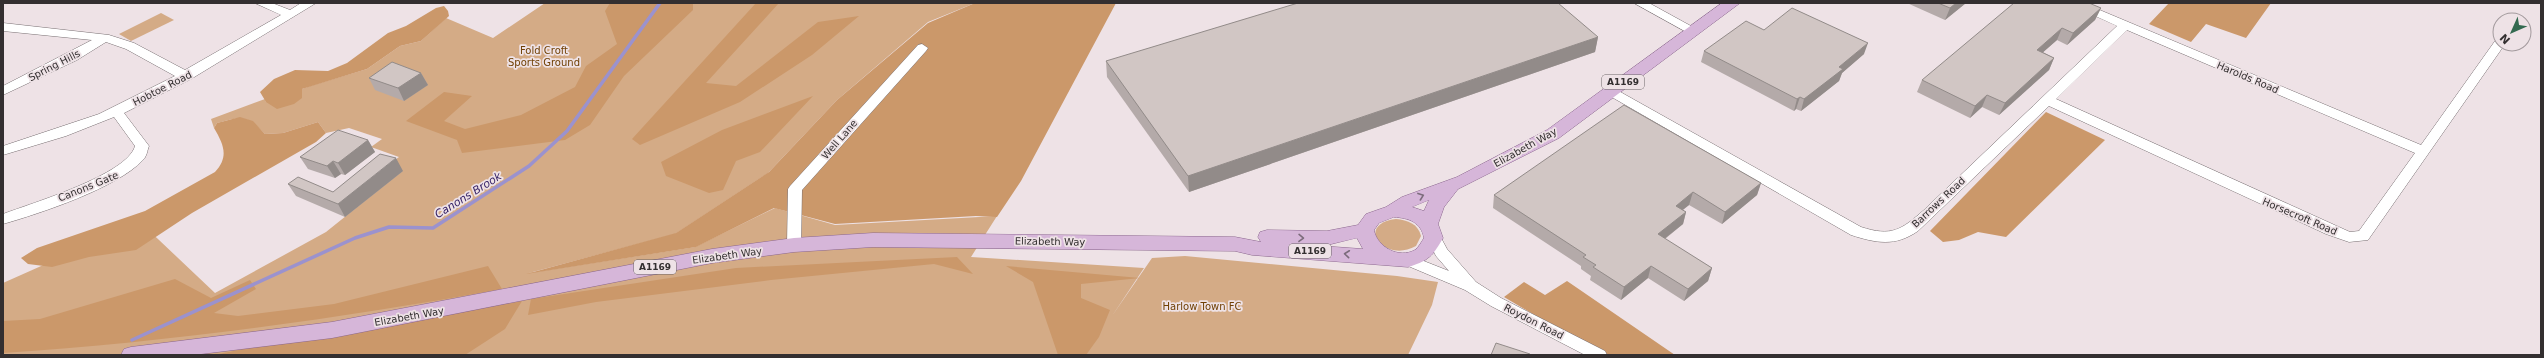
<svg xmlns="http://www.w3.org/2000/svg" width="2544" height="358" viewBox="0 0 2544 358" font-family="'DejaVu Sans',sans-serif">
	<rect width="100%" height="100%" fill="#eee2e6"/>
	<g fill="#d4ab86">
		<path d="M545 3H975L928 22 837 100 768 173 675 234 529 273 695 247 775 208 835 225 997 216 971 257 1144 268 1112 316 1152 258 1185 256 1397 276 1438 282 1432 305 1408 355H3V283L140 222 215 293 326 232 402 171 387 166 399 157 371 147 382 139 349 128 326 133 318 122 283 133 265 134C248 115 241 116 217 123L214 128 211 119 265 99 266 102 301 92 302 89 310 86 367 69 400 46 421 41 446 18 493 38Z"/>
		<path d="M161 13 174 20 131 41 119 34Z"/>
		<path d="M1396 219C1408 220 1418 224 1421 236L1416 246C1384 264 1354 224 1396 219Z"/>
	</g>
	<g fill="#cb986a">
		<path d="M610 3H693V10L624 76 590 125 565 140 462 153 457 140 406 121 444 92 472 96 444 121 465 129 521 115 575 87 586 66 617 44 605 11Z"/>
		<path d="M756 3H779L706 83 736 86 818 22 859 16 812 55 740 102 640 145 632 139Z"/>
		<path d="M975 3H1116L1021 181 997 217 976 216 835 224 774 208 696 247 526 274 676 233 769 172 837 100 928 23Z"/>
		<path d="M2169 3H2271L2246 38 2206 24 2191 42 2149 24Z"/>
		<path d="M444 6 448 11 449 16 421 41 400 46 367 69 302 89V98L294 104 277 109 266 102 260 92 274 79 295 70 328 71 347 63 388 33 406 26 436 8Z"/>
		<path d="M813 96 760 152 736 161 723 190 709 193 666 176 661 162 722 130Z"/>
		<path d="M2046 112 2105 140 2006 237 1978 232 1959 240 1943 242 1930 231Z"/>
		<path d="M240 117 253 121 265 134 283 133 318 122 326 133 316 142 192 213 136 250 89 257 52 267 28 264 21 258 37 248 145 211 215 172C229 157 224 145 214 128L217 123Z"/>
		<path d="M957 257 973 274 934 264 771 280 596 302 528 315 531 299 736 268Z"/>
		<path d="M488 266 502 289C337 319 171 342 3 353V321L40 319 175 279 211 298 250 280 256 289 214 313 238 316 334 304Z"/>
		<path d="M1006 266 1140 278 1081 284V298L1110 310 1099 337 1086 355H1058L1033 282Z"/>
		<path d="M1567 281 1675 355H1602L1504 297 1524 282 1545 295Z"/>
		<path d="M522 301 505 329 465 355H214L272 343 368 330Z"/>
	</g>
	<g fill="none" stroke-linecap="round" stroke-linejoin="round">
		<path stroke="#9b92ce" stroke-width="3.5" d="M132 340 355 238 389 227 433 228 529 166 567 131 660 3"/>
		<defs>
			<g id="minor">
				<path d="M255 3H272L290 10 301 3H316L191 79 124 113 149 146C147 151 147 156 143 160 117 188 41 213 3 224V214C32 203 127 175 135 146L114 117 66 136 3 155V146L99 114 175 76 126 49 106 42 77 60 3 95V86L92 40 3 31V23L109 35 134 43 185 70 281 15Z"/>
				<path d="M1634 3H1649L1700 31 1698 34H1690Z"/>
				<path d="M2067 3H2083L2421 145 2495 41 2499 40 2500 44H2505L2368 240 2349 242 2326 234 2049 106 1918 231C1895 247 1876 243 1851 235L1603 92 1605 89H1615L1861 227C1892 237 1901 230 1924 210L2117 26ZM2127 30 2415 153 2359 231 2350 232 2056 99Z"/>
				<path d="M922 44 928 48 926 51 802 190 801 245 799 249H789L787 245 788 189 790 186 918 45Z"/>
				<path d="M1434 233 1439 234 1447 249 1476 282 1501 298 1605 351 1607 355H1585L1491 306 1465 290 1401 263 1399 259 1401 255 1406 254 1449 271 1436 256 1427 238Z"/>
			</g>
			<path id="major" d="M1722 3H1740L1559 138 1458 189 1444 207 1438 224 1443 238C1433 256 1428 261 1408 267L1252 255 1235 251 873 247 794 252 712 263 332 338 193 355H121L124 349 131 347 332 322 712 249 794 238 873 233 1235 237 1261 242 1258 237 1260 232 1267 230 1327 231 1358 225 1366 214 1386 207 1402 197 1457 177 1547 130ZM1429 200 1424 211 1412 207ZM1394 217C1409 218 1421 222 1424 238 1422 241 1419 247 1415 250 1399 259 1377 247 1374 230L1379 223ZM1357 238 1363 249 1293 244 1327 245Z"/>
		</defs>
		<use href="#minor" stroke="#797073" stroke-width="1"/>
		<use href="#major" stroke="#8b678e" stroke-width="1"/>
		<use href="#minor" fill="#fff" fill-rule="evenodd"/>
		<use href="#major" fill="#d6b6d9" fill-rule="evenodd"/>
	</g>
	<g fill="#b4aaa9">
		<path d="M1907 3H1966L1945 20Z"/>
		<path d="M2101 8 2095 20 2067 45 2057 40 2043 52 2054 58 2049 70 1999 115 1982 107 1970 118 1917 92 1922 80Z"/>
		<path d="M1764 30 1864 54 1842 73 1839 81 1801 111 1796 109 1794 111 1701 62 1704 51Z"/>
		<path d="M1598 37 1595 52 1189 192 1107 77 1106 61Z"/>
		<path d="M421 73 428 85 404 101 375 90 369 78Z"/>
		<path d="M368 140 375 152 345 175 341 174 335 178 308 169 300 157Z"/>
		<path d="M403 171 345 217 296 196 288 184 333 192Z"/>
		<path d="M1761 183 1757 195 1722 224 1689 205 1683 210 1686 212 1683 224 1665 239 1712 268 1708 281 1684 301 1648 278 1621 300 1590 280 1591 276 1581 269V266L1493 208 1494 195Z"/>
	</g>
	<g fill="#928b89">
		<path d="M1956 3H1966L1945 20 1950 8Z"/>
		<path d="M2101 8 2095 20 2067 45 2073 33Z"/>
		<path d="M2062 28 2057 40 2032 62 2037 50Z"/>
		<path d="M1598 37 1595 52 1189 192 1188 176Z"/>
		<path d="M1868 43 1864 54 1842 73 1839 81 1801 111 1804 99 1839 67Z"/>
		<path d="M2054 58 2049 70 1999 115 2005 103Z"/>
		<path d="M421 73 428 85 404 101 398 88Z"/>
		<path d="M1987 95 1982 107 1970 118 1975 106Z"/>
		<path d="M1800 97 1796 109 1794 111 1797 99Z"/>
		<path d="M368 140 375 152 345 175 338 163Z"/>
		<path d="M396 158 403 171 345 217 338 204Z"/>
		<path d="M333 161 341 174 335 178 327 166Z"/>
		<path d="M1761 183 1757 195 1722 224 1725 212Z"/>
		<path d="M1693 192 1689 205 1672 218 1676 206Z"/>
		<path d="M1686 212 1683 224 1654 247 1658 234Z"/>
		<path d="M1651 266 1648 278 1621 300 1624 287Z"/>
		<path d="M1712 268 1708 281 1684 301 1688 289Z"/>
	</g>
	<g fill="#d1c6c4" stroke="#928b89">
		<path d="M1298 3H1558L1598 37 1188 176 1106 61Z"/>
		<path d="M1938 3H1956L1950 8Z"/>
		<path d="M2014 3H2089L2101 8 2073 33 2062 28 2037 50 2054 58 2005 103 1987 95 1975 106 1922 80Z"/>
		<path d="M1792 8 1868 43 1839 67 1843 69 1804 99 1800 97 1797 99 1704 51 1746 21 1764 30Z"/>
		<path d="M392 62 421 73 398 88 369 78Z"/>
		<path d="M1624 105 1761 183 1725 212 1693 192 1676 206 1686 212 1658 234 1712 268 1688 289 1651 266 1624 287 1593 267 1596 265 1583 257 1586 255 1494 195Z"/>
		<path d="M338 130 368 140 338 163 333 161 327 166 300 157Z"/>
		<path d="M380 154 396 158 338 204 288 184 298 177 333 192Z"/>
		<path d="M1496 343 1530 354 1529 355H1491Z"/>
	</g>
	<defs><path id="oneway-chevron" d="M-2-3.5L2.5 0L-2 3.5" fill="none" stroke-width="1.6" stroke-linecap="round" stroke-linejoin="round"/></defs>
	<g stroke="#7c6c7c">
		<use href="#oneway-chevron" transform="translate(1421 196) rotate(-20)"/>
		<use href="#oneway-chevron" transform="translate(1301 238) rotate(1)"/>
		<use href="#oneway-chevron" transform="translate(1347 254) rotate(-174)"/>
	</g>
	<g text-anchor="middle" stroke-width="3.5" stroke-linejoin="round" paint-order="stroke">
		<g fill="#eee2e6" stroke="#6b6567" stroke-width="1">
			<rect x="1602" y="75" width="42" height="14" rx="3"/>
			<rect x="1289" y="244" width="42" height="14" rx="3"/>
			<rect x="634" y="260" width="42" height="14" rx="3"/>
		</g>
		<g font-size="9" font-weight="bold" fill="#332f30">
			<text x="1623" y="85">A1169</text>
			<text x="1310" y="254">A1169</text>
			<text x="655" y="270">A1169</text>
		</g>
		<g font-size="10" fill="#704004" stroke="#eee2e6">
			<text x="544" y="54">Fold Croft<tspan x="544" dy="12">Sports Ground</tspan></text>
			<text x="1202" y="310">Harlow Town FC</text>
		</g>
		<g font-size="10" fill="#332f30" stroke="#eee2e6">
			<text transform="translate(54 65) rotate(-27)" y="4">Spring Hills</text>
			<text transform="translate(2248 77) rotate(23)" y="4">Harolds Road</text>
			<text transform="translate(162 88) rotate(-27)" y="4">Hobtoe Road</text>
			<text transform="translate(839 139) rotate(-49)" y="4">Well Lane</text>
			<text transform="translate(1525 147) rotate(-29)" y="4">Elizabeth Way</text>
			<text transform="translate(88 186) rotate(-22)" y="4">Canons Gate</text>
			<text transform="translate(1938 202) rotate(-43)" y="4">Barrows Road</text>
			<text transform="translate(2300 216) rotate(23)" y="4">Horsecroft Road</text>
			<text transform="translate(1050 241) rotate(1)" y="4">Elizabeth Way</text>
			<text transform="translate(727 255) rotate(-8)" y="4">Elizabeth Way</text>
			<text transform="translate(409 316) rotate(-10)" y="4">Elizabeth Way</text>
			<text transform="translate(1534 321) rotate(27)" y="4">Roydon Road</text>
		</g>
		<g font-size="11" font-style="italic" fill="#321d63" stroke="#eee2e6">
			<text transform="translate(468 195) rotate(-32)" y="4">Canons Brook</text>
		</g>
	</g>
	<rect width="2544" height="358" fill="none" stroke="#332f30" stroke-width="8"/>
	<g transform="translate(2512 32) rotate(225)"><circle r="19" fill="#eee2e6" stroke="#a39a9d"/>
	<path d="M0-3L7 15L0 10L-7 15Z" fill="#336a50"/>
	<text y="-6" font-size="11" font-weight="bold" text-anchor="middle" fill="#332f30">N</text>
	</g>
</svg>
